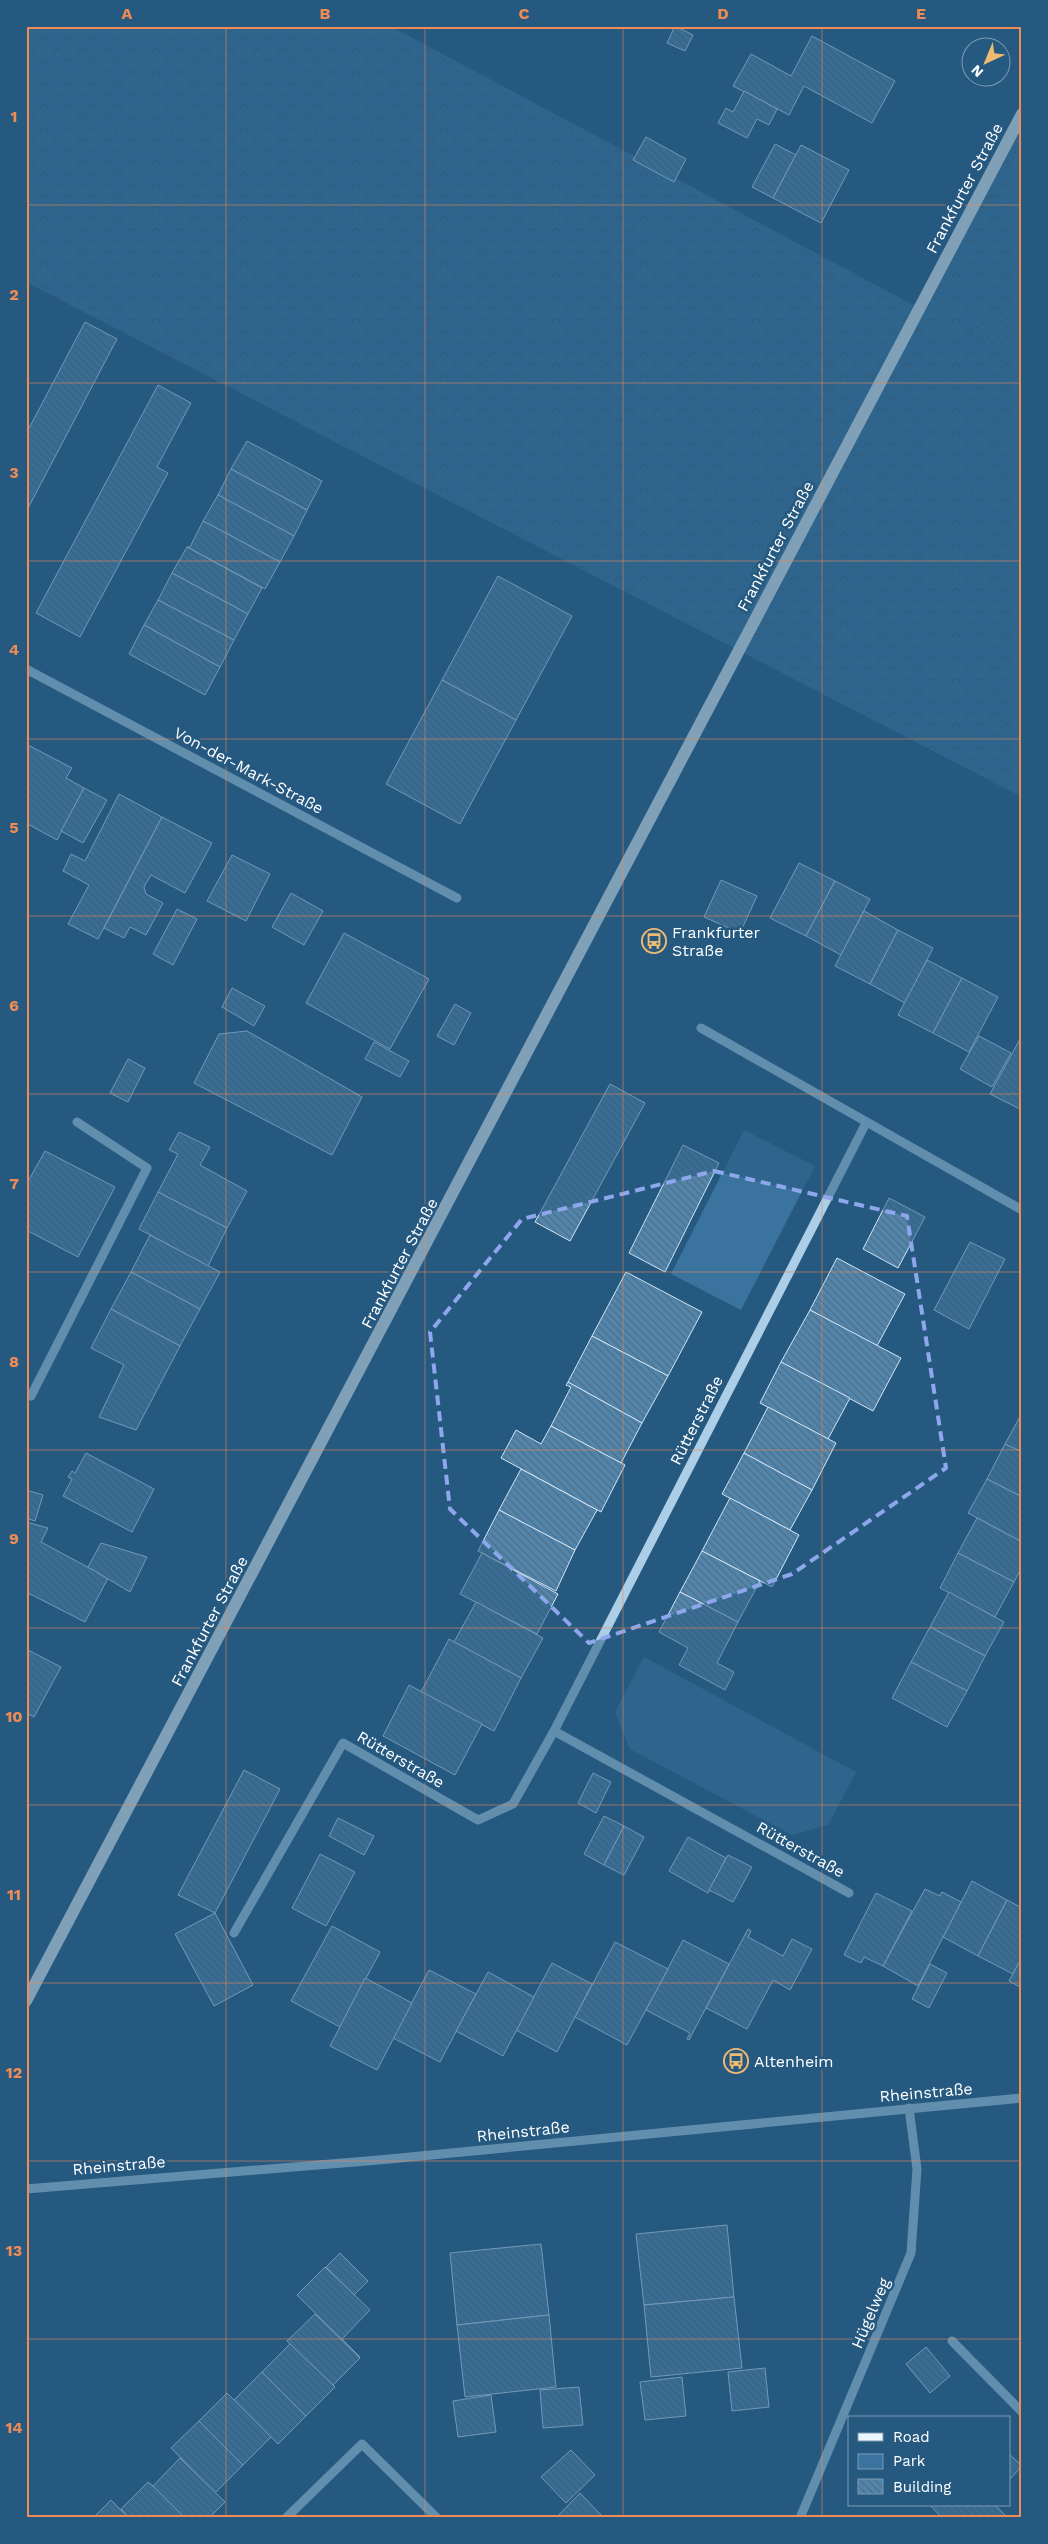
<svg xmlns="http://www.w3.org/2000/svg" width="1048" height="2544" viewBox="0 0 1048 2544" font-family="'Work Sans',sans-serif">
	<defs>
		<pattern id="grass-dots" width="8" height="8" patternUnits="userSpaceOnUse" patternTransform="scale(1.25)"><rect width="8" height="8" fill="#3a739e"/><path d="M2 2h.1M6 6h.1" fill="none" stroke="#455c6d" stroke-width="1.8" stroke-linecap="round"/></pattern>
		<pattern id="forest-crowns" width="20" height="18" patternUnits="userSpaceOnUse" patternTransform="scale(1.25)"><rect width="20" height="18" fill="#3a739e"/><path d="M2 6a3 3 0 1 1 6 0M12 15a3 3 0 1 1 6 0" fill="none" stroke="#455c6d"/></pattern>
		<pattern id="building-back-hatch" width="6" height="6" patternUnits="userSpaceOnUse" patternTransform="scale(1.25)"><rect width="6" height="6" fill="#5285ab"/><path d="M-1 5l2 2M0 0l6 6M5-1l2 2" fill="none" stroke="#506e85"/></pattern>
	</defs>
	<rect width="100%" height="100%" fill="#265980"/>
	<path fill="url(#grass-dots)" d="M1022 305V362L969 336 977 319Z"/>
	<path fill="url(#forest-crowns)" d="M26 26H390L919 308 1022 115V305L977 319 969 335 1022 362V797L26 282Z"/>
	<g fill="#3a739e">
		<path d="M744 1130 815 1166 741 1310 671 1274Z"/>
		<path d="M644 1657 856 1772 828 1825 792 1835 630 1749 615 1712Z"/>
	</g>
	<g fill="url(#building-back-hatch)" stroke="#d0e5f5">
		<path d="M675 26 693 35 685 51 667 43Z"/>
		<path d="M812 36 895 81 872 123 804 86 789 115 733 86 751 54 791 76Z"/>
		<path d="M744 91 777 109 769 125 757 119 747 138 718 123 726 108 733 112Z"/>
		<path d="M646 137 686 159 674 182 633 160Z"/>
		<path d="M775 144 796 155 773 198 752 187Z"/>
		<path d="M801 145 849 170 821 223 773 198Z"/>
		<path d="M85 322 117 339 26 512V434Z"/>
		<path d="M158 385 191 403 157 467 168 473 80 637 36 613Z"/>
		<path d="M247 441 322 481 307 510 231 469Z"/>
		<path d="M231 469 307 510 294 536 218 495Z"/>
		<path d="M218 495 294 536 280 562 203 521Z"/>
		<path d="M203 521 280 562 265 589 187 547H190Z"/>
		<path d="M187 547 262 588 248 614 172 573Z"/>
		<path d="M172 573 248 614 234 640 158 600Z"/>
		<path d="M498 576 572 616 516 720 442 680Z"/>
		<path d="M158 600 234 640 220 667 144 625Z"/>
		<path d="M144 625 220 667 205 695 129 654Z"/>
		<path d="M442 680 516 720 460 824 386 784Z"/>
		<path d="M28 745 72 768 66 778 84 788 57 840 26 823V750Z"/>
		<path d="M84 788 107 800 83 843 61 831Z"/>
		<path d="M119 794 162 817 98 939 68 924 89 885 63 871 71 854 85 861Z"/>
		<path d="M162 817 212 843 185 893 151 875 144 887 146 894 163 903 146 935 130 927 124 938 104 928Z"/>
		<path d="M232 855 270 874 246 921 207 901Z"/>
		<path d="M799 863 835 881 806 936 770 918Z"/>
		<path d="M721 880 757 896 740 933 704 917Z"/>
		<path d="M835 881 870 899 841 955 806 936Z"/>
		<path d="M291 893 323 911 304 945 272 927Z"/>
		<path d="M177 909 197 919 173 965 153 954Z"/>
		<path d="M864 911 898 930 870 984 835 966Z"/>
		<path d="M898 930 933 948 905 1003 870 984Z"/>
		<path d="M344 933 429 979 390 1049 306 1003Z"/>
		<path d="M927 960 962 978 933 1033 898 1015Z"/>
		<path d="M962 978 998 997 969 1052 933 1033Z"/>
		<path d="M232 988 265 1006 254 1026 222 1007Z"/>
		<path d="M455 1004 471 1013 454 1045 437 1036Z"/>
		<path d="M247 1031 362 1097 332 1155 194 1083 219 1034Z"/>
		<path d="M979 1036 1011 1053 992 1087 960 1069Z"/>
		<path d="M1020 1039 1022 1040V1110L990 1094Z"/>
		<path d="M374 1042 409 1061 400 1077 365 1059Z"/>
		<path d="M128 1059 145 1068 128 1102 110 1093Z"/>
		<path d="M610 1084 645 1103 570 1241 535 1222Z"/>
		<path d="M179 1132 210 1147 200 1165 247 1191 227 1228 158 1192 178 1154 169 1150Z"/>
		<path d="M683 1145 719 1163 665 1272 629 1253Z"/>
		<path d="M45 1151 115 1187 78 1257 26 1230V1185Z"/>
		<path d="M158 1192 227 1228 208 1266 139 1229Z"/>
		<path d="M889 1198 925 1217 898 1268 863 1249Z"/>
		<path d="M150 1235 220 1272 200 1309 131 1272Z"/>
		<path d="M970 1242 1005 1259 969 1329 934 1310Z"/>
		<path d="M837 1258 905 1294 877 1346 810 1310Z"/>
		<path d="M131 1272 200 1309 180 1346 111 1309Z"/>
		<path d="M626 1272 702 1312 668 1376 592 1336Z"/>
		<path d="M111 1309 180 1346 136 1430 99 1417 124 1365 91 1348Z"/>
		<path d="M810 1310 901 1358 873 1411 781 1362Z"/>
		<path d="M592 1336 668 1376 642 1423 568 1382Z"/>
		<path d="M781 1362 850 1398 828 1439 760 1403Z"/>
		<path d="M568 1382 642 1423 621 1463 551 1426 571 1387 566 1385Z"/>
		<path d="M768 1407 836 1443 812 1490 744 1453Z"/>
		<path d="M1022 1413V1452L1005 1444Z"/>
		<path d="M551 1426 625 1465 601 1512 501 1458 516 1430 541 1444Z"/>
		<path d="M1005 1444 1022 1452V1497L987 1479Z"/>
		<path d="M86 1453 154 1489 132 1532 63 1496 72 1479 68 1477 72 1471 75 1473Z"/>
		<path d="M744 1453 812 1490 790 1530 722 1494Z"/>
		<path d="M521 1469 597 1510 575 1550 499 1510Z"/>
		<path d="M987 1479 1022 1497V1542L968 1513Z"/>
		<path d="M26 1490 43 1495 35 1521 26 1518Z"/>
		<path d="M730 1498 799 1535 772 1587 702 1551Z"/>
		<path d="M499 1510 575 1550 556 1591 478 1551Z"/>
		<path d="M977 1518 1022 1542V1567L1014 1582 958 1553Z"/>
		<path d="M26 1522 48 1528 41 1542 108 1578 85 1622 26 1592Z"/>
		<path d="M101 1543 147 1557 130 1592 88 1567Z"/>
		<path d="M702 1551 760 1581 738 1622 680 1592Z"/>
		<path d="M482 1553 558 1594 537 1634 460 1594Z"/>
		<path d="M958 1553 1014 1582 995 1617 940 1588Z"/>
		<path d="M680 1592 738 1622 717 1663 734 1672 725 1690 679 1665 688 1648 659 1632Z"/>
		<path d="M949 1592 1004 1622 985 1656 930 1627Z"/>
		<path d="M476 1602 543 1638 521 1678 454 1642Z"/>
		<path d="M930 1627 985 1656 967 1691 911 1662Z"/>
		<path d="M449 1639 521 1678 494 1731 421 1692Z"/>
		<path d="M26 1649 61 1667 34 1717 26 1713Z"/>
		<path d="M911 1662 967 1691 947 1727 892 1698Z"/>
		<path d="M409 1685 482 1724 455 1775 383 1736Z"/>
		<path d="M244 1770 280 1789 215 1913 178 1895Z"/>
		<path d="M593 1773 611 1782 596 1813 578 1803Z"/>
		<path d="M604 1816 624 1826 604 1865 584 1854Z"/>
		<path d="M338 1818 374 1836 364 1855 329 1836Z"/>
		<path d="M624 1826 644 1837 624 1875 604 1865Z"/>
		<path d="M688 1837 726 1858 708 1893 669 1871Z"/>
		<path d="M320 1854 355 1872 326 1926 292 1908Z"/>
		<path d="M728 1855 752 1867 733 1902 709 1890Z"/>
		<path d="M972 1881 1007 1900 978 1956 943 1937Z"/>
		<path d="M925 1889 940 1896 942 1892 961 1902 918 1986 883 1966Z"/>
		<path d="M876 1893 912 1911 883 1966 864 1957 861 1963 844 1955Z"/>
		<path d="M1007 1900 1022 1908V1957L1013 1974 978 1956Z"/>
		<path d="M215 1913 253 1985 214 2006 175 1934Z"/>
		<path d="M332 1926 380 1952 340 2027 291 2001Z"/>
		<path d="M748 1929 751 1931 748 1937 783 1956 792 1939 812 1949 790 1990 773 1980 747 2029 706 2008Z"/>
		<path d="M683 1940 729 1964 689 2040 687 2039 690 2033 646 2010Z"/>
		<path d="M615 1942 668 1969 627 2045 575 2017Z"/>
		<path d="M1022 1957V1988L1009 1981Z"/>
		<path d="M552 1963 592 1984 557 2052 516 2030Z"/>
		<path d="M930 1964 947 1973 929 2008 912 1999Z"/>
		<path d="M429 1970 476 1994 440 2062 393 2038Z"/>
		<path d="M488 1972 534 1997 503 2056 456 2031Z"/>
		<path d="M365 1978 412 2003 377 2070 330 2046Z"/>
		<path d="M727 2225 734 2297 644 2305 636 2234Z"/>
		<path d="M541 2244 549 2315 457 2325 450 2253Z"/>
		<path d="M340 2253 368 2281 354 2295 326 2267Z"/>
		<path d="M325 2267 370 2310 342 2339 360 2357 297 2295Z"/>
		<path d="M734 2297 742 2368 651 2377 644 2305Z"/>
		<path d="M315 2314 360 2358 332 2386 287 2341Z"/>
		<path d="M549 2315 556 2387 465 2397 457 2325Z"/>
		<path d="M290 2344 335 2387 306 2416 262 2372Z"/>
		<path d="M926 2347 950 2376 930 2393 906 2364Z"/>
		<path d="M765 2368 769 2407 732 2411 728 2372Z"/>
		<path d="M262 2372 306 2416 278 2444 234 2400Z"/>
		<path d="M682 2377 686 2416 645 2420 640 2382Z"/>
		<path d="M579 2387 583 2425 543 2428 540 2390Z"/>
		<path d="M227 2393 271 2437 243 2465 199 2421Z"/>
		<path d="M491 2395 496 2432 458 2437 453 2401Z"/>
		<path d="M199 2421 243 2465 215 2493 171 2448Z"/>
		<path d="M571 2450 595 2475 566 2503 541 2477Z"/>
		<path d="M1009 2454 1022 2466 1009 2480Z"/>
		<path d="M180 2458 225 2502 209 2518H185L153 2486Z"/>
		<path d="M148 2482 153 2486 185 2518H129L121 2509Z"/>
		<path d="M580 2493 604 2518H556Z"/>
		<path d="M111 2500 129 2518H93Z"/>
		<path d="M930 2505H995L1008 2518H942Z"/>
	</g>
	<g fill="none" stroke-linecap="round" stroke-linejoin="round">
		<g stroke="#accee6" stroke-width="9">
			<path d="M26 669 457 898"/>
			<path d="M701 1028 1022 1210"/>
			<path d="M26 1394 31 1396 147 1168 77 1122"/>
			<path d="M554 1731 849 1893"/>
			<path d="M234 1933 343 1743 478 1820 513 1804 554 1731 866 1123"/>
			<path d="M26 2189 379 2160 1022 2098"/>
			<path d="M952 2341 1022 2412"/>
			<path d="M286 2518 362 2444 437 2518"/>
			<path d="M800 2518 911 2253 917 2169 909 2108"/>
		</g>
		<path stroke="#eef6fd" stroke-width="12" d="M26 2001 1022 114"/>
	</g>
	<path d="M0 0H1048V2544H0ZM714 1171 907 1216 946 1468 792 1574 589 1643 450 1509 430 1332 522 1219Z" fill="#265980" fill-opacity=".55" fill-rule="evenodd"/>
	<path fill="none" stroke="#8ea6ec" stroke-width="4" stroke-dasharray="10 6" stroke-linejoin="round" d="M714 1171 907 1216 946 1468 792 1574 589 1643 450 1509 430 1332 522 1219Z"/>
	<path fill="none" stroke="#ef8b55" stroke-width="1" stroke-opacity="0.55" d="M226 26V2518M425 26V2518M623 26V2518M822 26V2518M26 205H1022M26 383H1022M26 561H1022M26 739H1022M26 916H1022M26 1094H1022M26 1272H1022M26 1450H1022M26 1628H1022M26 1805H1022M26 1983H1022M26 2161H1022M26 2339H1022"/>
	<defs>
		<symbol id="bus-ring" viewBox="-11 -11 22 22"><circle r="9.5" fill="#265980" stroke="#efba71" stroke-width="1.5"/><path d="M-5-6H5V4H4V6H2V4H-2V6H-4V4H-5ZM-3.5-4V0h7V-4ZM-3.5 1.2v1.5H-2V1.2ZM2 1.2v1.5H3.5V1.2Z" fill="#efba71"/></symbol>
	</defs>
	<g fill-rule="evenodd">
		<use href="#bus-ring" x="640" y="927" width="28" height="28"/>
		<use href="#bus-ring" x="722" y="2047" width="28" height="28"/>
	</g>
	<g text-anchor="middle" stroke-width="5" stroke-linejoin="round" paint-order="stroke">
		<g font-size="16" fill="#fff" stroke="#265980">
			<text transform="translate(964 188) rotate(-62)" y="6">Frankfurter Straße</text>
			<text transform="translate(775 546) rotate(-62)" y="6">Frankfurter Straße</text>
			<text transform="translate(249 770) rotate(28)" y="6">Von-der-Mark-Straße</text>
			<text transform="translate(399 1263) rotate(-62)" y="6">Frankfurter Straße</text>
			<text transform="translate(696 1420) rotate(-63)" y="6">Rütterstraße</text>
			<text transform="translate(209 1621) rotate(-62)" y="6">Frankfurter Straße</text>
			<text transform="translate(401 1759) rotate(30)" y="6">Rütterstraße</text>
			<text transform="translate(801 1849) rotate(29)" y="6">Rütterstraße</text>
			<text transform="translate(926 2092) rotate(-5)" y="6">Rheinstraße</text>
			<text transform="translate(523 2131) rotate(-6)" y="6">Rheinstraße</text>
			<text transform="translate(119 2165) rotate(-5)" y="6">Rheinstraße</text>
			<text transform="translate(870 2313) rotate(-67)" y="6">Hügelweg</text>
		</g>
		<g font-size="16" fill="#fff" stroke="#265980" text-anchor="start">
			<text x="672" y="938">Frankfurter<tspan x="672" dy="18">Straße</tspan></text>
			<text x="754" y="2067">Altenheim</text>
		</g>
	</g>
	<rect width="1048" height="2544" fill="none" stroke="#265980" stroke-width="55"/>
	<rect x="848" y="2416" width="162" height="90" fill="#265980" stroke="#7d9bb3"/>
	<rect x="858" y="2433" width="25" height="8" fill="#eef6fd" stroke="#7d9bb3"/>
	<text x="893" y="2442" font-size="15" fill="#ffffff">Road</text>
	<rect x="858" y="2454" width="25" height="15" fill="#3a739e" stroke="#7d9bb3"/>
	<text x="893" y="2466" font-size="15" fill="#ffffff">Park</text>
	<rect x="858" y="2479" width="25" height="15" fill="url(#building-back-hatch)" stroke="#7d9bb3"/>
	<text x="893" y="2492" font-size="15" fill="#ffffff">Building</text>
	<g transform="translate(986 62) rotate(224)"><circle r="24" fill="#265980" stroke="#7d9bb3"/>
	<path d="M0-4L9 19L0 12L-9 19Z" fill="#efba71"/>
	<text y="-8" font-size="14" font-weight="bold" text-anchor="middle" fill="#ffffff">N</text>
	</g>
	<rect x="28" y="28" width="992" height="2488" fill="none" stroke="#ef8b55" stroke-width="2"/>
	<g font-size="16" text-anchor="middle" font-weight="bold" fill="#ef8b55">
		<text x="127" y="19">A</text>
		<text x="325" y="19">B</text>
		<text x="524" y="19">C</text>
		<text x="723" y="19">D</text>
		<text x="921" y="19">E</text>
		<text x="14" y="122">1</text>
		<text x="14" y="300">2</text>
		<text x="14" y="478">3</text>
		<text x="14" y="655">4</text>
		<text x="14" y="833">5</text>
		<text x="14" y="1011">6</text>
		<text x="14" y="1189">7</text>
		<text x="14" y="1367">8</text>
		<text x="14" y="1544">9</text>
		<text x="14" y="1722">10</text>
		<text x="14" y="1900">11</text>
		<text x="14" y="2078">12</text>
		<text x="14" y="2256">13</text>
		<text x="14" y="2433">14</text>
	</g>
</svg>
